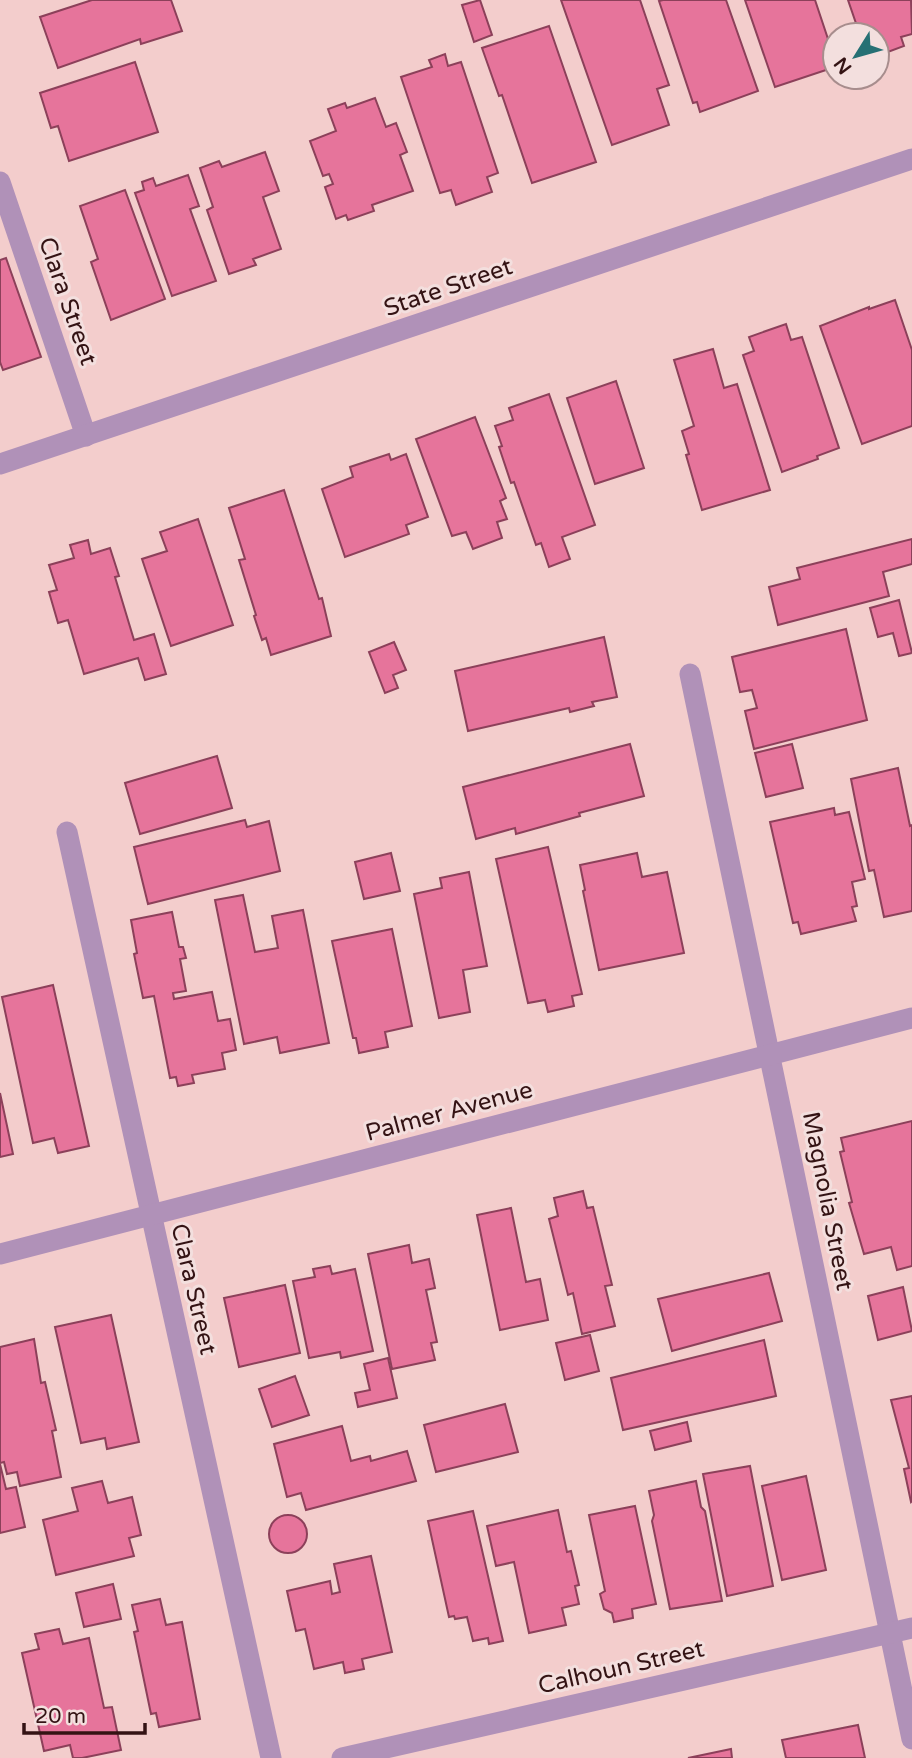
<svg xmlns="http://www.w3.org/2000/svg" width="912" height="1758" viewBox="0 0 912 1758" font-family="'Varela Round',sans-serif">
	<rect width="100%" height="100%" fill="#f3cdcc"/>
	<g fill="#e6749b" stroke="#8c405a" stroke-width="2">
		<path d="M92 0H171L182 31 141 44 140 39 58 68 40 17Z"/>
		<path d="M480 0 492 35 474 42 462 5Z"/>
		<path d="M561 0H640L669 85 657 89 669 125 612 145Z"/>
		<path d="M663 0H726L758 91 700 112 697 102 693 103 659 1Z"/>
		<path d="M745 0H815L835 60V67L775 87Z"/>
		<path d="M848 0H911L912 34 901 37 904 46 877 56V35H860Z"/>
		<path d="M549 26 596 162 532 183 502 95 499 96 482 48Z"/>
		<path d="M445 54 448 66 461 62 498 173 487 177 492 192 456 205 451 190 440 193 401 77 432 67 429 60Z"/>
		<path d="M135 62 158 132 69 161 58 126 51 128 40 93Z"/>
		<path d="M375 98 386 127 396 123 407 152 400 155 413 191 372 205 374 211 348 220 346 215 336 219 325 187 333 184 329 174 323 176 310 141 336 131 328 109 345 103 347 108Z"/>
		<path d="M265 152 279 191 263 197 281 249 253 259 256 265 229 274 207 210 213 207 200 168 219 161 222 167Z"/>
		<path d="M188 175 199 206 190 209 216 281 172 296 135 193 144 190 142 182 153 178 156 186Z"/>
		<path d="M125 190 165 299 111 320 91 262 98 259 80 206Z"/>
		<path d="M6 258 41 357 3 370 0 362V260Z"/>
		<path d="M895 300 912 350V426L862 444 820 326 869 307V309Z"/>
		<path d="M786 324 791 340 802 337 839 448 817 456 818 459 782 472 743 355 754 351 749 337Z"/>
		<path d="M713 349 724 388 737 384 770 490 702 510 686 455 689 454 682 431 694 426 674 360Z"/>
		<path d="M616 381 644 468 595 484 567 398Z"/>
		<path d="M549 394 595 525 562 537 570 559 549 567 541 543 536 545 514 482 511 483 499 447 502 446 495 426 513 420 509 408Z"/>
		<path d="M475 417 506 498 500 501 507 519 497 522 502 538 473 549 466 532 452 536 416 439Z"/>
		<path d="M389 454 391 460 406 454 428 517 406 525 409 534 345 557 322 489 353 477 350 467Z"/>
		<path d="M284 490 319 599 322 598 331 636 271 655 266 638 262 640 254 616 256 615 239 560 245 559 229 508Z"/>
		<path d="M198 519 233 625 171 646 142 559 167 551 160 532Z"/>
		<path d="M912 539V564L883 572 889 596 778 625 769 587 800 579 797 568Z"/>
		<path d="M88 540 91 554 110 548 119 576 115 577 134 640 154 634 166 674 145 680 138 658 84 674 68 620 58 623 49 592 57 590 49 565 74 558 70 545Z"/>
		<path d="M899 600 912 653 899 656 893 633 878 637 870 608Z"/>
		<path d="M846 629 867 720 754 749 745 711 757 708 752 690 740 692 732 657Z"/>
		<path d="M604 637 617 697 592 702 594 706 570 712 569 708 468 731 455 671Z"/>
		<path d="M394 642 406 670 393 675 398 688 385 693 369 652Z"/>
		<path d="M630 744 644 796 579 813 580 816 516 834 515 828 476 839 463 787Z"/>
		<path d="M792 744 803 788 766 797 755 753Z"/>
		<path d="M217 756 232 808 140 834 125 783Z"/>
		<path d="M898 768 910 826 912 825V911L884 917 874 870 869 871 851 779Z"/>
		<path d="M834 808 835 815 849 812 865 879 852 882 857 906 852 907 856 921 801 934 798 922 793 923 770 822Z"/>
		<path d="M245 820 247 827 269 821 280 871 148 904 134 847Z"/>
		<path d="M548 847 582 994 572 996 574 1006 548 1012 545 1000 528 1003 496 859Z"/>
		<path d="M391 853 400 891 364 899 355 862Z"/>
		<path d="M637 853 642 877 667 872 684 953 599 970 583 891 585 890 580 865Z"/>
		<path d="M469 872 487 966 463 970 470 1012 439 1018 414 894 442 888 440 878Z"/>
		<path d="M243 895 255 952 278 948 272 916 303 910 329 1043 280 1053 277 1037 244 1044 215 900Z"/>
		<path d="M172 912 179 947H183L186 958 180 959 186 991 173 993 174 999 212 992 218 1021 230 1019 236 1050 222 1053 225 1069 192 1075 194 1083 178 1086 176 1077 170 1078 154 996 143 998 134 954 137 953 131 920Z"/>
		<path d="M392 929 412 1026 385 1032 388 1047 359 1053 356 1038H353L332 941Z"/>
		<path d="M53 985 89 1146 58 1153 54 1138 33 1143 2 997Z"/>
		<path d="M0 1093 13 1154 0 1157Z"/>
		<path d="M912 1121V1266L897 1270 891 1247 864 1254 849 1203 852 1202 840 1152 844 1151 841 1138Z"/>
		<path d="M583 1191 587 1208 593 1207 612 1285 605 1286 615 1326 582 1334 573 1293 568 1295 549 1219 558 1216 554 1198Z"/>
		<path d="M511 1208 526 1282 540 1279 548 1320 500 1330 477 1215Z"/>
		<path d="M409 1245 412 1263 429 1259 435 1288 426 1290 437 1342 431 1343 435 1360 392 1369 368 1254Z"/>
		<path d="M330 1266 332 1274 355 1269 373 1351 341 1358 340 1352 309 1358 293 1281 315 1277 313 1269Z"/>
		<path d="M769 1273 782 1321 672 1351 658 1299Z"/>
		<path d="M285 1285 300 1353 239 1367 224 1298Z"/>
		<path d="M903 1287 912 1331 878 1340 868 1296Z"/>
		<path d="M111 1315 139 1442 107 1449 105 1438 81 1443 55 1327Z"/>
		<path d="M590 1335 599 1371 565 1380 556 1343Z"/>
		<path d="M34 1339 41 1383 45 1382 56 1430 52 1431 61 1477 20 1486 17 1472 7 1474 4 1462 0 1463V1347Z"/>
		<path d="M764 1340 776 1396 623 1430 611 1378Z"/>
		<path d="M388 1358 397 1398 358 1407 355 1393 370 1390 364 1364Z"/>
		<path d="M295 1376 309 1415 272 1427 259 1389Z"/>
		<path d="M912 1396V1501L911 1502 904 1469 909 1468 891 1400Z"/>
		<path d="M505 1404 518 1452 436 1472 424 1425Z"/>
		<path d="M687 1422 691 1441 655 1450 650 1431Z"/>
		<path d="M342 1426 351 1461 370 1456 371 1461 407 1451 416 1481 306 1510 301 1493 287 1497 274 1444Z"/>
		<path d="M0 1464 6 1489 16 1487 25 1527 0 1533Z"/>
		<path d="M750 1466 773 1586 727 1596 703 1474Z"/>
		<path d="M806 1476 826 1570 782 1580 762 1486Z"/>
		<path d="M102 1481 108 1503 132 1497 141 1535 129 1538 134 1556 56 1575 43 1520 78 1511 72 1488Z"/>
		<path d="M696 1481 701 1507 705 1511 722 1601 670 1609 652 1521 654 1515 649 1491Z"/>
		<path d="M635 1506 656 1604 632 1609 633 1618 614 1622 612 1613 604 1609 600 1594 605 1591 589 1515Z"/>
		<path d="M558 1510 567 1552 571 1551 579 1585 575 1586 579 1604 562 1608 566 1625 529 1633 514 1562 496 1566 487 1526Z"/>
		<path d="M473 1511 503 1641 489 1644 488 1638 473 1641 467 1617 455 1619 454 1616 449 1617 428 1521Z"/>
		<circle cx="288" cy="1534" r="19"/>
		<path d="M371 1556 392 1652 362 1659 364 1669 345 1673 343 1662 314 1669 305 1629 296 1631 287 1591 330 1581 332 1594 340 1592 334 1564Z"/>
		<path d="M113 1584 121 1619 84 1627 76 1593Z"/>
		<path d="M160 1599 166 1625 182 1622 200 1719 159 1727 156 1713 151 1714 134 1632 138 1631 132 1605Z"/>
		<path d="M59 1629 63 1644 89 1638 104 1708 112 1707 121 1750 82 1758H73L70 1745 44 1751 22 1653 39 1649 35 1634Z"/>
		<path d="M858 1725 865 1758H786L782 1740Z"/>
		<path d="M731 1749 732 1758H688Z"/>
	</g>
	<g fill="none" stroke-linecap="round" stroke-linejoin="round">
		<g stroke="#b091b8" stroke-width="21">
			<path d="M0 182 86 436"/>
			<path d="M0 464 912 159"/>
			<path d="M690 674 912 1739"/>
			<path d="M67 832 271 1758"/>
			<path d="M0 1254 912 1018"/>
			<path d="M342 1758 912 1628"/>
		</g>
	</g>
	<g text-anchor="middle" stroke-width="6" stroke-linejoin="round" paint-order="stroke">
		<g font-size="24" fill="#341314" stroke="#f3dfde">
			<text transform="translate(448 287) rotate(-19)" y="8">State Street</text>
			<text transform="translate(68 301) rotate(71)" y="8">Clara Street</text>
			<text transform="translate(449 1111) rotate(-15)" y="8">Palmer Avenue</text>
			<text transform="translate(828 1201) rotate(79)" y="8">Magnolia Street</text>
			<text transform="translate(194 1289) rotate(77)" y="8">Clara Street</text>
			<text transform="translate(621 1667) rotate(-13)" y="8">Calhoun Street</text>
		</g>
	</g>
	<g transform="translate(856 56) rotate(233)"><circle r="33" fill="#f3dfde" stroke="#a78d8d" stroke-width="2"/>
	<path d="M0-5L12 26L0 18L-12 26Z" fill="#267074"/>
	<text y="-10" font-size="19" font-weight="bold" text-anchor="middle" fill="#341314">N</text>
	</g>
	<path d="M24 1723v10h121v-10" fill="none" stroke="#341314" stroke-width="3.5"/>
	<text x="35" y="1723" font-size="21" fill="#341314" stroke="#f3dfde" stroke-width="5" paint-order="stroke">20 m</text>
</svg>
